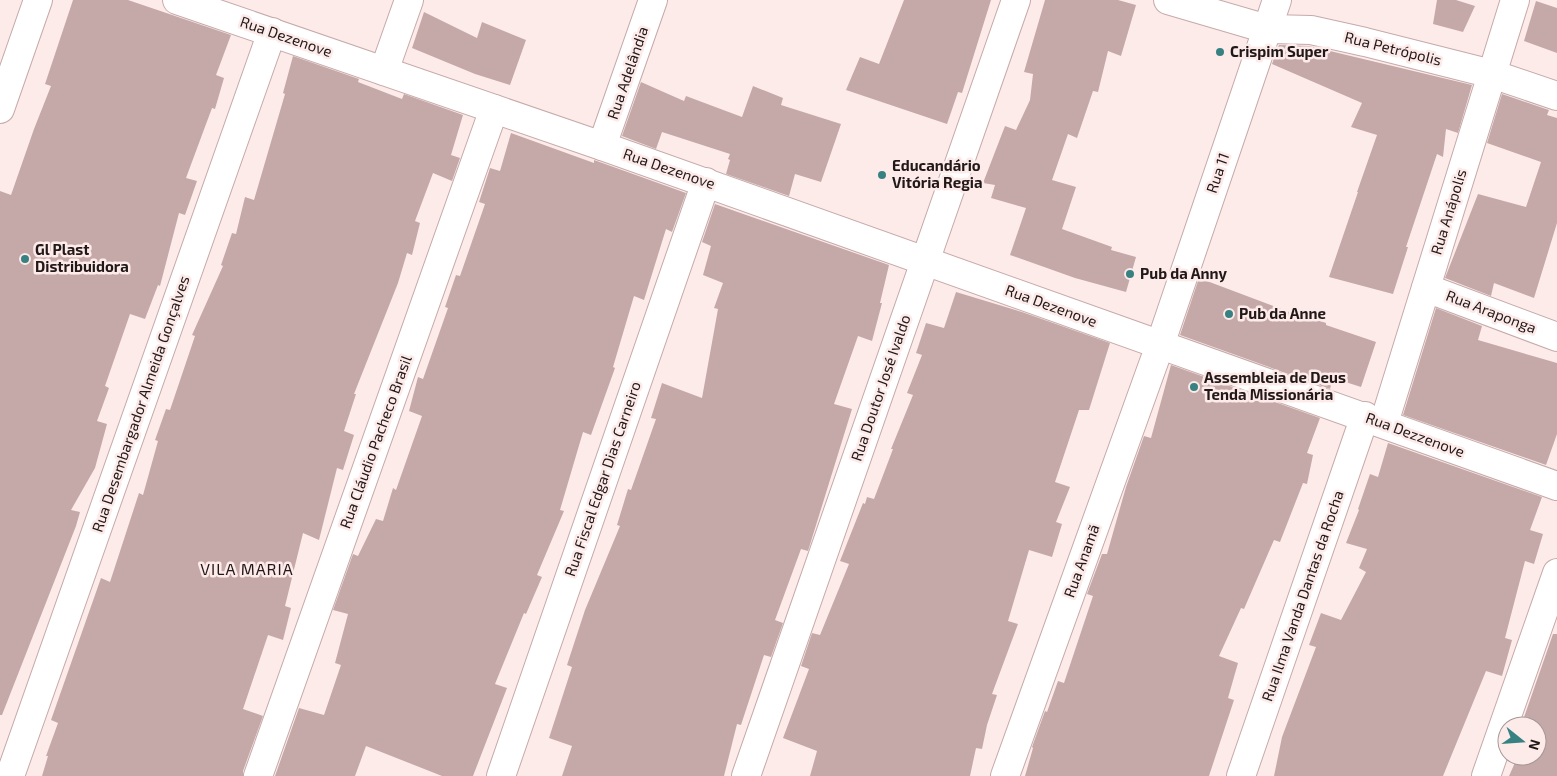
<svg xmlns="http://www.w3.org/2000/svg" width="1557" height="776" viewBox="0 0 1557 776" font-family="'Exo 2',sans-serif">
	<rect width="100%" height="100%" fill="#fdebea"/>
	<g fill="#c5a9a8">
		<path d="M73 0H128L231 35 216 75 224 78 215 109 212 108 186 178 197 181 185 215 179 213 160 286 158 285 145 319 130 314 105 386 109 388 97 421 107 424 95 468 71 510 80 512 76 526 2 715H0V191L11 195 34 129 51 86 45 84Z"/>
		<path d="M904 0H991L962 93 958 92 947 124 846 90 860 57 879 64Z"/>
		<path d="M1045 0H1118L1136 5 1121 56 1108 51 1098 92 1093 91 1077 138 1068 134 1052 180 1076 187 1062 229 1112 247 1111 250 1136 257 1126 292 1075 278 1010 255 1026 208 991 198 995 185 983 183 1005 126 1016 130 1030 100 1033 74 1024 72Z"/>
		<path d="M1437 0H1456L1475 6 1463 32 1433 24Z"/>
		<path d="M1536 1 1557 8V53L1524 41Z"/>
		<path d="M424 12 477 38 482 22 526 40 510 85 475 74 412 48Z"/>
		<path d="M1279 45 1309 46 1472 85 1458 133 1446 129 1443 157 1437 154 1406 247H1408L1393 294 1329 277 1358 192H1357L1377 135 1351 127 1362 103 1272 64Z"/>
		<path d="M293 56 359 79 358 82 402 99 404 94 463 115 451 155 460 158 452 181 433 173 415 221 420 223 412 255 407 253 398 283 354 394H356L344 431 354 435 343 470 337 468 319 540 303 533 285 606 291 608 283 640 268 635 243 709 263 716 243 771V776H42L48 756H46L58 723 51 720 101 578 110 582 139 493 143 495 158 441 155 440 166 409 170 410 195 336 192 335 223 266 221 265 232 233 236 234 245 197 254 200 285 94 283 93Z"/>
		<path d="M641 82 684 101 686 96 742 117 753 86 783 98 781 105 841 124 821 182 795 174 789 196 726 174 730 160 728 159 730 154 662 132 656 149 622 136Z"/>
		<path d="M1502 94 1549 110 1547 115 1557 118V223L1534 298 1494 283 1491 296 1445 278 1478 194 1526 207 1541 162 1487 143Z"/>
		<path d="M511 133 594 163V160L608 165 686 193 672 232 666 229 644 300 634 296 613 367 615 368 591 435 583 432 560 510 564 511 537 575 542 577 526 614 524 613 495 684 507 688 473 776H442L366 746 355 776H275L299 708 324 715 341 665 335 663 348 614 333 610 353 554 358 556 376 519 383 521 393 488 396 490 422 416 409 411 418 377 423 379 448 308 445 307 456 275 460 276 485 204 479 202 490 168 500 171Z"/>
		<path d="M715 204 889 265 880 303H882L872 341 858 336 834 404 852 409 808 551 801 549 775 620 783 623 771 657 764 655 741 725 737 724 724 776H562L572 746 549 738 572 667 567 665 585 610 620 526 617 525 628 489 631 490 656 419 651 418 662 383 702 398 718 309 714 308 723 283 703 275 711 246 702 242Z"/>
		<path d="M1199 278 1297 315V313L1326 323V325L1376 342 1361 387 1333 378 1330 389 1180 335Z"/>
		<path d="M956 292 1022 312 1110 343 1089 410H1079L1055 482 1070 487 1056 522 1062 524 1052 557 1029 550 1008 621 1018 624 992 694 997 695 987 725 982 749 976 748 970 776H810L817 751 783 738 809 669 801 666 812 633 820 635 849 564 840 561 863 503 865 504 867 497 874 499 893 449H891L913 395 907 393 922 355 916 353 926 323 944 328Z"/>
		<path d="M1436 308 1482 326 1478 340 1557 363V434L1546 465 1403 415Z"/>
		<path d="M1171 365 1320 418 1307 453 1313 455 1307 484 1303 483 1280 542 1274 540 1244 609 1241 608 1219 656 1238 663 1228 698 1234 700 1209 776H1025L1033 748 1032 747 1045 711 1047 712 1058 681 1064 683 1093 596 1087 594 1102 554H1107L1126 487 1144 436 1151 438Z"/>
		<path d="M1388 443 1542 497 1530 530 1543 534 1534 564 1525 561 1505 638 1512 640 1502 676 1486 671 1443 776H1274L1282 737 1316 647 1309 645 1321 613 1341 620 1366 572 1359 568 1367 549 1346 543 1359 510 1358 509 1370 474 1378 477Z"/>
		<path d="M1553 634H1557V776H1509L1518 756H1537V726L1522 723Z"/>
	</g>
	<g fill="none" stroke-linecap="round" stroke-linejoin="round">
		<defs>
			<g id="street">
				<path d="M177 0 602 146 1557 486"/>
				<path d="M1168 0 1267 29 1311 30 1365 42 1492 74 1557 96"/>
				<path d="M384 71 409 0"/>
				<path d="M0 109 38 0"/>
				<path d="M602 146 653 0"/>
				<path d="M1426 288 1557 337"/>
				<path d="M1384 423 1515 0"/>
				<path d="M10 776 272 32"/>
				<path d="M258 776 494 109"/>
				<path d="M501 776 706 182"/>
				<path d="M746 776 1016 0"/>
				<path d="M1005 776 1160 345 1277 0"/>
				<path d="M1241 776 1365 416"/>
				<path d="M1486 776 1557 573"/>
			</g>
		</defs>
		<use href="#street" stroke="#c6aaa9" stroke-width="30"/>
		<use href="#street" stroke="#fff" stroke-width="28"/>
	</g>
	<g fill="#388183" stroke="#fdebea" stroke-width="2">
		<circle cx="1220" cy="52" r="5"/>
		<circle cx="882" cy="175" r="5"/>
		<circle cx="25" cy="259" r="5"/>
		<circle cx="1130" cy="274" r="5"/>
		<circle cx="1229" cy="314" r="5"/>
		<circle cx="1194" cy="387" r="5"/>
	</g>
	<g text-anchor="middle" stroke-width="5" stroke-linejoin="round" paint-order="stroke">
		<g font-size="15" fill="#221818" stroke="#fdebea">
			<text transform="translate(286 37) rotate(19)" y="5">Rua Dezenove</text>
			<text transform="translate(1393 49) rotate(14)" y="5">Rua Petrópolis</text>
			<text transform="translate(628 73) rotate(-71)" y="5">Rua Adelândia</text>
			<text transform="translate(669 169) rotate(19)" y="5">Rua Dezenove</text>
			<text transform="translate(1218 173) rotate(-71)" y="5">Rua 11</text>
			<text transform="translate(1449 212) rotate(-73)" y="5">Rua Anápolis</text>
			<text transform="translate(1051 306) rotate(20)" y="5">Rua Dezenove</text>
			<text transform="translate(1491 312) rotate(21)" y="5">Rua Araponga</text>
			<text transform="translate(881 388) rotate(-71)" y="5">Rua Doutor José Ivaldo</text>
			<text transform="translate(141 404) rotate(-71)" y="5">Rua Desembargador Almeida Gonçalves</text>
			<text transform="translate(1415 435) rotate(20)" y="5">Rua Dezzenove</text>
			<text transform="translate(376 442) rotate(-70)" y="5">Rua Cláudio Pacheco Brasil</text>
			<text transform="translate(603 479) rotate(-71)" y="5">Rua Fiscal Edgar Dias Carneiro</text>
			<text transform="translate(1082 561) rotate(-70)" y="5">Rua Anamã</text>
			<text transform="translate(1303 596) rotate(-71)" y="5">Rua Ilma Vanda Dantas da Rocha</text>
		</g>
		<g font-size="15" font-weight="bold" fill="#221818" stroke="#fdebea" text-anchor="start">
			<text x="1230" y="57">Crispim Super</text>
			<text x="892" y="171">Educandário<tspan x="892" dy="17">Vitória Regia</tspan></text>
			<text x="35" y="255">Gl Plast<tspan x="35" dy="17">Distribuidora</tspan></text>
			<text x="1140" y="279">Pub da Anny</text>
			<text x="1239" y="319">Pub da Anne</text>
			<text x="1204" y="383">Assembleia de Deus<tspan x="1204" dy="17">Tenda Missionária</tspan></text>
		</g>
		<g font-size="16" letter-spacing="1" fill="#221818" stroke="#fdebea">
			<text x="247" y="575">VILA MARIA</text>
		</g>
	</g>
	<g transform="translate(1522 741) rotate(107)"><circle r="24" fill="#fdebea" stroke="#a59796"/>
	<path d="M0-4L9 19L0 12L-9 19Z" fill="#388183"/>
	<text y="-8" font-size="14" font-weight="bold" text-anchor="middle" fill="#221818">N</text>
	</g>
</svg>
